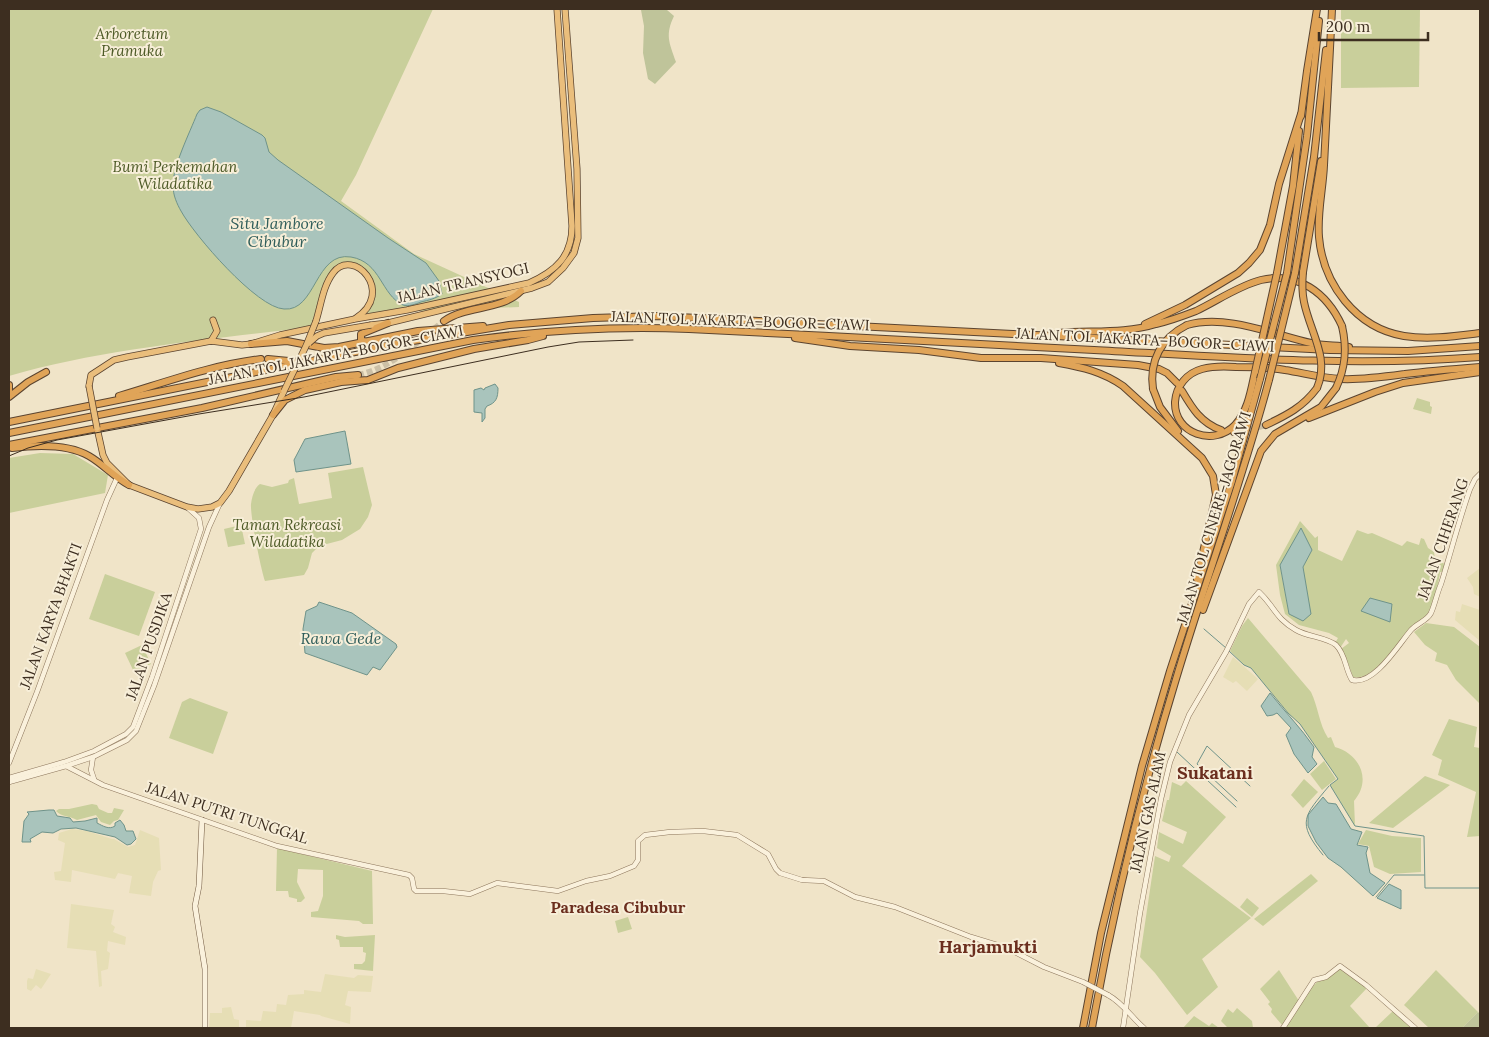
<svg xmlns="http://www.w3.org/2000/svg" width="1489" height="1037" viewBox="0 0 1489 1037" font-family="Lora,serif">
	<rect width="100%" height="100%" fill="#f0e4c8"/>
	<g fill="#e6deb5">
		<path d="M1480 568V597L1474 594 1473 587 1467 578Z"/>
		<path d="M1462 604 1480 610V641L1455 620 1456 611 1460 612Z"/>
		<path d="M1233 657 1258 679 1247 691 1236 681 1233 683 1223 677Z"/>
		<path d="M72 829 87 831 112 839H114L128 847 135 845 140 830 159 838 161 870 158 871 153 882 151 896 129 893 132 876 118 873 115 879 72 870 71 882 55 880 54 872 61 871 65 843 58 840 59 833Z"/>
		<path d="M71 904 114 910 111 924 115 927 113 932 126 937 125 945 108 941 107 951 110 953 108 969 101 971 102 986 99 987 96 951 67 948Z"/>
		<path d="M36 969 51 974 41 989 36 985 31 991 27 989V981L28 978 33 979Z"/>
		<path d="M325 974 354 978 358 975 373 976 371 992 348 991 345 1005 351 1007 350 1024 321 1016 320 1015 294 1011 291 1028H209L210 1013H222V1008L231 1007 234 1019 239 1020V1028L246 1027V1020L261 1021 263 1011 276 1012 277 1004 286 1005 288 995 304 994V990L321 992Z"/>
	</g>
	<g fill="#c9cf9b" fill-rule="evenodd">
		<path d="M9 9H433L356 175 341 201 414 254 519 302V307L395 312 359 318C363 311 373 294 374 287 374 280 368 271 362 268 357 266 336 266 332 270 318 285 319 310 310 327 209 340 107 348 9 376Z"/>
		<path d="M1341 9H1420L1419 87 1341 88Z"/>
		<path d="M1417 398 1430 402V406L1432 407 1431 414 1413 409Z"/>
		<path d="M40 453 73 454 108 475 105 493 9 513V458Z"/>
		<path d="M363 467 372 505 368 517 360 529 342 540 319 546 312 553 308 568 304 575 265 581C261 570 250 515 251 504 252 497 254 488 260 484L272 487 288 483 289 480 294 478 299 504 332 498 328 473Z"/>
		<path d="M1300 521 1315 538 1318 536V550L1342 561 1357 530 1368 534 1372 533 1402 546 1407 541 1419 545 1421 538 1424 539 1428 548 1434 552 1435 560 1445 564 1442 572H1440C1439 583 1433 607 1426 616 1423 621 1415 624 1411 628 1397 641 1375 682 1353 677L1348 663 1341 649 1349 643 1346 639 1340 648 1335 643 1338 638 1329 633 1299 625 1285 614 1280 595 1276 565ZM1312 550 1303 567 1304 579 1289 614 1280 566Z"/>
		<path d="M241 525 245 544 228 547 224 529Z"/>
		<path d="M105 574 155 592 139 636 89 619Z"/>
		<path d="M1248 618 1311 692C1318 706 1319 724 1328 738L1331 737 1335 747C1360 754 1372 780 1354 801L1355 826 1330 785 1338 779 1300 724 1288 713 1251 668 1244 665 1230 651 1242 626Z"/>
		<path d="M1426 623 1454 627 1480 647V704L1456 680 1447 665 1435 661 1437 653 1425 645 1414 632Z"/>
		<path d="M142 645 151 664 134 672 125 653Z"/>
		<path d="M190 698 228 712 213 754 169 738 182 702Z"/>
		<path d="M1449 719 1477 727 1474 747 1480 748V836L1467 837 1476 792 1438 775 1442 760 1432 755Z"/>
		<path d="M1324 761 1336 779 1322 790 1310 774Z"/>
		<path d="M1425 776 1450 785 1393 828 1369 823Z"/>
		<path d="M1304 779 1318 792 1303 808 1291 795Z"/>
		<path d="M1186 781 1226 817 1182 866 1251 918 1202 959 1218 987 1187 1015 1155 973 1140 957 1155 856 1169 862 1171 856 1157 848 1159 832 1183 844 1187 832 1162 821 1167 800H1169L1172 782 1181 786Z"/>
		<path d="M92 804 97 805 99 809 108 813H112L114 808 124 810 118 820 114 821 110 825 101 822 96 815 77 820C70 816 62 817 56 811L59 809H69Z"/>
		<path d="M1366 830 1392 836 1421 838V872L1390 874 1374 867 1369 846 1358 844Z"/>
		<path d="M277 848 372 871 373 924H363L359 921 311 917V912L318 911 323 896V870L298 869 297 882 305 898 301 902H297V899L289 897 288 891H276Z"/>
		<path d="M1311 874 1318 881 1263 926 1254 919Z"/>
		<path d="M1247 898 1259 908 1252 917 1240 907Z"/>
		<path d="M628 917 632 929 618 933 615 921Z"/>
		<path d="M336 935 345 937 375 935 373 971 354 969V964H362L365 961 366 953 363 952V947H340L339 940 336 939Z"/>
		<path d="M1341 968 1367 988 1350 1006 1370 1028H1285L1307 993 1317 982C1329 980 1331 969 1341 968Z"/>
		<path d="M1279 970 1299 1001 1282 1025 1271 1012 1272 1009 1268 1004 1270 1002 1260 989Z"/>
		<path d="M1436 970 1478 1012 1462 1028H1429L1404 1005Z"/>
		<path d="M1237 1008 1252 1021 1253 1028H1228L1221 1021 1228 1009 1233 1013Z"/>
		<path d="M1393 1011 1411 1028H1375Z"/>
		<path d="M1194 1016 1209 1026 1212 1023 1219 1028H1183Z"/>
	</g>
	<g fill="#bfc49a">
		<path d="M641 10H667L674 16C665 35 669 42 676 62L655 84 648 79 643 53 644 26Z"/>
		<path d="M1478 1012 1480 1014V1028H1462Z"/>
	</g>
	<g fill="#a9c4bc" stroke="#6f938a">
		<path d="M207 107 221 112 262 135 265 138 269 152 278 160 388 238 426 263 439 281 442 294C435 299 429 300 421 302 416 304 408 307 403 305 381 295 381 262 351 257 315 251 316 312 284 309 257 308 194 235 181 211 177 204 173 195 173 186 172 168 190 132 197 114L200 110Z"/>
		<path d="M495 384 498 388C498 398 496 403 487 406L485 409V418L482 422V413L474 412V390L481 388 484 390 485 388Z"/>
		<path d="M345 431 351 464 296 472 294 460 305 439Z"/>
		<path d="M1301 528 1312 550 1303 567 1311 614 1303 621 1289 614 1280 565Z"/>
		<path d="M1370 598 1392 604 1390 622 1361 611Z"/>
		<path d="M319 602 352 613 396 644 397 647 380 670 373 667 367 675 305 653 303 629 306 611 317 606Z"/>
		<path d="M1270 693C1285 712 1301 728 1314 747L1312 757 1317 764 1308 773 1294 754 1286 735 1291 728 1277 713 1273 715 1267 716 1261 706Z"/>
		<path d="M1323 797 1328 803 1336 804 1351 829 1362 832 1357 845 1368 847 1366 853 1370 873 1385 883 1373 896 1341 867 1328 858 1316 842 1308 826V815Z"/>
		<path d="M49 810H54L57 816 70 818 73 822 85 821 97 818V823C103 826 109 830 115 826V823L120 820 124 825 126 831H133L136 839 131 844 127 845 115 837 76 828 61 829 53 833 42 832 30 839 31 842H22L24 821 29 814 27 812Z"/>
		<path d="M1389 884 1401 890V909L1377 898Z"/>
	</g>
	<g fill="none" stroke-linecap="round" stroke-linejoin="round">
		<g stroke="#6f938a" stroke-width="1">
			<path d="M1204 629 1226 648"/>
			<path d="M1229 651 1244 665 1251 668 1288 713 1300 724 1338 779 1330 785 1355 826 1424 836 1425 888H1480"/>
			<path d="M1177 752 1236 807"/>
			<path d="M1237 801 1197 764 1207 746 1250 786"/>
			<path d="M1323 855C1296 822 1304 816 1329 786"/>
			<path d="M1376 897 1394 875H1424"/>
		</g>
		<g stroke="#ccc0a6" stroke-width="6" stroke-dasharray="6 3" stroke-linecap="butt">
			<path d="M358 375C392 368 417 342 444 321"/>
			<path d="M1241 432 1266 425"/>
		</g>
		<defs>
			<g id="tertiary">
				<path d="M93 757 91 770 94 779"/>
				<path d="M9 763 37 692 107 500 117 478"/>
				<path d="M66 766 103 785 277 846 409 875 412 878 414 889 416 891H443L470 894 497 883 558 891 586 881 610 876 634 866 638 860V841L645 835 670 832 703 831 737 835 768 854 776 869 780 873 802 880 824 881 855 897 895 907 971 937 1007 948 1044 967 1083 982"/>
				<path d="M9 778 64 762 94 751 126 734 133 727 152 677 201 529 199 518 188 508"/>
				<path d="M9 782 66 766 93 757 127 740 136 731 154 686 209 527 220 503"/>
				<path d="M1108 995C1123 1003 1132 1018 1144 1028"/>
				<path d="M1123 1028 1140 913 1161 799 1170 762 1189 715 1226 652 1249 604 1259 592C1275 607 1275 618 1296 630 1308 637 1326 637 1336 645 1346 655 1345 669 1352 680 1374 686 1399 644 1411 630 1417 623 1427 621 1431 613 1435 604 1437 593 1441 584 1451 552 1459 520 1470 489L1475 479 1480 474"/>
				<path d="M1283 1028 1314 980 1326 977 1340 966 1366 985 1415 1028"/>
			</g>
			<path id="secondary" d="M202 820 199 886 195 906 205 969V1028"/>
			<g id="trunk">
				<path d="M316 321C321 305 323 286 333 273 353 246 396 292 356 318"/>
				<path d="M371 325 388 323 532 288 548 282 563 268 574 253 578 238 577 169 565 9"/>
				<path d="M211 341 217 331 213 320"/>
				<path d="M89 386 91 375 114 360 127 357 211 341 242 345 251 344 280 335 355 319 407 310 529 283C556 271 572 256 572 226L557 9"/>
				<path d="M97 428 103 455 107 463 129 485 187 507 198 509 212 507 220 503 229 491 273 415 284 391"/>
			</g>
			<g id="motorway">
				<path d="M1332 9C1329 61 1327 113 1324 165 1323 189 1317 213 1319 237 1323 284 1356 328 1404 336 1429 340 1456 336 1480 333"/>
				<path d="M1301 116 1307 71 1317 9"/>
				<path d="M1303 272 1321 161"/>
				<path d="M1277 273 1293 186 1299 131"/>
				<path d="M1287 273 1307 136 1319 21"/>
				<path d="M1295 273 1314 157 1326 50"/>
				<path d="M444 321C467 305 501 311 521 291"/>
				<path d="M1145 324 1185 305 1238 273 1249 263 1260 250 1270 225 1279 184 1301 114"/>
				<path d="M1187 325C1226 314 1272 334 1311 343 1323 346 1337 345 1349 347"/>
				<path d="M1058 333C1091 330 1124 334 1156 324 1170 321 1183 316 1196 311 1217 301 1238 286 1261 280 1298 271 1327 293 1342 326"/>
				<path d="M795 338 850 346 919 350 981 358H1041L1138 365 1159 369 1167 373 1177 383"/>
				<path d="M366 342 361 340V334L388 323"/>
				<path d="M251 344 287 341 324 348 339 347 418 331 483 326"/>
				<path d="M268 359 299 362"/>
				<path d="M1059 363C1082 367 1103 372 1123 386L1202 458 1213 476 1216 495 1197 579"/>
				<path d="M1255 372C1251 390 1248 411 1235 425 1214 447 1174 434 1175 402 1176 386 1187 373 1202 369 1213 366 1224 366 1236 367 1252 367 1269 367 1285 370 1304 373 1321 378 1341 379 1362 380 1383 377 1405 374 1430 371 1455 369 1480 367"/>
				<path d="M9 385V395"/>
				<path d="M1153 389 1160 407 1178 431"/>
				<path d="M1182 391C1192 408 1201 423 1221 430"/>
				<path d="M119 396C166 382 212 365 261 359"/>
				<path d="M9 397 28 382 46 372"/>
				<path d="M273 415 285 400 305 390 341 382 368 380 398 368 474 349 528 340 543 336"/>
				<path d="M1309 418 1375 392 1403 383 1480 372"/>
				<path d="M9 422 395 344 509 325 593 318 658 316 1330 350 1408 351 1480 346"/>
				<path d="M1266 425C1287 415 1303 407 1317 388"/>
				<path d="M1234 432H1241"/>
				<path d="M9 433 473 340C545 330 617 326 689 329 824 336 959 342 1094 350 1223 357 1352 367 1480 357"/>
				<path d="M9 445 202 408 336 377 358 375"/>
				<path d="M12 448C36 445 68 444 89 456 103 464 114 477 129 485"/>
				<path d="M1203 610 1261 451 1275 434 1321 407 1336 388"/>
				<path d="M1083 1028 1101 933 1142 766 1170 671 1232 481 1260 379"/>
				<path d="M1092 1028C1113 910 1141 794 1176 679 1206 579 1242 481 1269 380"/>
			</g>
		</defs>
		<use href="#tertiary" stroke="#8d765c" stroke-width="5.5"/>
		<use href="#secondary" stroke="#6f573f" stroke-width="6"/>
		<use href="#trunk" stroke="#5b4430" stroke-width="7"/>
		<use href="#motorway" stroke="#5b4430" stroke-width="8"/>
		<use href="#tertiary" stroke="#faf1dc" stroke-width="4.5"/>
		<use href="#secondary" stroke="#faf1dc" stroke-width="5"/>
		<use href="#trunk" stroke="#eabe7c" stroke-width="5.5"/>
		<use href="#motorway" stroke="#e0a458" stroke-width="6"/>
		<path stroke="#3d2e20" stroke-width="1" d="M9 456 28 448 57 440 199 414 304 397 548 347 579 342 633 340"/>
		<defs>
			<path id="tertiary-bridge" d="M1083 982 1108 995"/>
			<g id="trunk-bridge">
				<path d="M309 343 317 336 324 333 371 325"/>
				<path d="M89 386 97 428"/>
				<path d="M284 391 306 346 316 321"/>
			</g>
			<g id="motorway-bridge">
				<path d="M1303 272C1302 282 1302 292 1304 302 1310 332 1330 358 1317 388"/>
				<path d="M1255 372 1277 273"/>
				<path d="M1260 379 1287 273"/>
				<path d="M1269 380 1295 273"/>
				<path d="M1336 388C1346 367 1347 348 1342 326"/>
				<path d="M1153 389C1149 361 1161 338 1187 325"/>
			</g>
		</defs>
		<use href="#tertiary-bridge" stroke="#8d765c" stroke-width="5.5" stroke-linecap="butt"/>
		<use href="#trunk-bridge" stroke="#5b4430" stroke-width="7" stroke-linecap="butt"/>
		<use href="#motorway-bridge" stroke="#5b4430" stroke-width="8" stroke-linecap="butt"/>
		<use href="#tertiary-bridge" stroke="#faf1dc" stroke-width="4.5"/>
		<use href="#trunk-bridge" stroke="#eabe7c" stroke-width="5.5"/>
		<use href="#motorway-bridge" stroke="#e0a458" stroke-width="6"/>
	</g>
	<g text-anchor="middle" stroke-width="4" stroke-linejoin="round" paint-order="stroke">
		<g font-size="15" font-style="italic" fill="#4d5a26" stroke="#f7eed8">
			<text x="132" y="39">Arboretum<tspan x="132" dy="17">Pramuka</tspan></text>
			<text x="175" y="172">Bumi Perkemahan<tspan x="175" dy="17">Wiladatika</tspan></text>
			<text x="287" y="530">Taman Rekreasi<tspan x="287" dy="17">Wiladatika</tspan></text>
		</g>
		<g font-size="15" fill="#3d2e20" stroke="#f7eed8">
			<text transform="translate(463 283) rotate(-13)" y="5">JALAN TRANSYOGI</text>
			<text transform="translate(740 321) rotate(2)" y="5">JALAN TOL JAKARTA–BOGOR–CIAWI</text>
			<text transform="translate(1145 340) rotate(3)" y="5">JALAN TOL JAKARTA–BOGOR–CIAWI</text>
			<text transform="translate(336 355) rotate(-11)" y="5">JALAN TOL JAKARTA–BOGOR–CIAWI</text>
			<text transform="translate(1214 518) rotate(-73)" y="5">JALAN TOL CINERE–JAGORAWI</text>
			<text transform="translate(1443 539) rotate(-71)" y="5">JALAN CIHERANG</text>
			<text transform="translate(51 616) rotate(-70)" y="5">JALAN KARYA BHAKTI</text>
			<text transform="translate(149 646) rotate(-71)" y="5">JALAN PUSDIKA</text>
			<text transform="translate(1148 812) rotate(-78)" y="5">JALAN GAS ALAM</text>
			<text transform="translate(227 813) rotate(18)" y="5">JALAN PUTRI TUNGGAL</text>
		</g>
		<g font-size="16" font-style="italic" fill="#2f5d5a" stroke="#f7eed8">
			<text x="277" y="229">Situ Jambore<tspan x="277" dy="18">Cibubur</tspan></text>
			<text x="341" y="644">Rawa Gede</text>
		</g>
		<g font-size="16" font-weight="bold" fill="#6b2e1e" stroke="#f7eed8">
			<text x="618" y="913">Paradesa Cibubur</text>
		</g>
		<g font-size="18" font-weight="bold" fill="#6b2e1e" stroke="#f7eed8">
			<text x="1215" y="779">Sukatani</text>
			<text x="988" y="953">Harjamukti</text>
		</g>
	</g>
	<rect width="1489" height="1037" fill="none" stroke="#3d2e20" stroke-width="20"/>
	<path d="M1319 32v8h109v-8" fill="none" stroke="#3d2e20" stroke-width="2.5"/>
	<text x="1326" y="32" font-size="15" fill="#3d2e20" stroke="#f7eed8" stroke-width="4" paint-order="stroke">200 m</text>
</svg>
